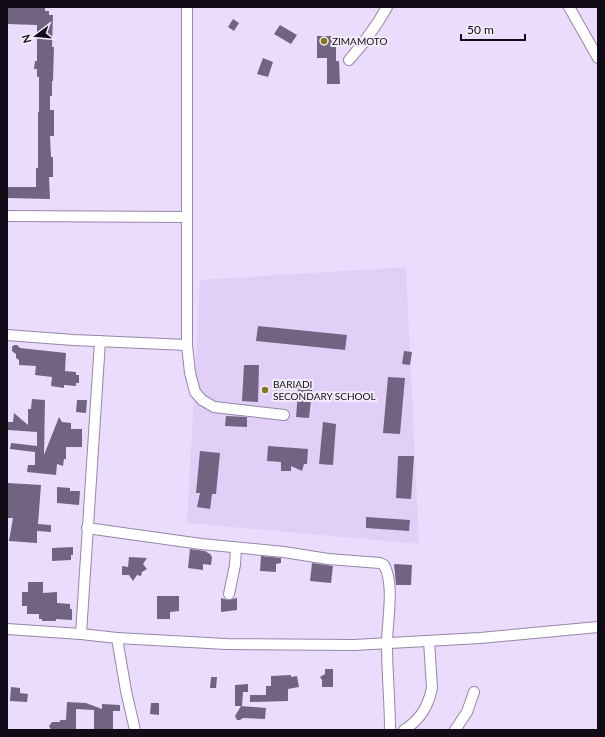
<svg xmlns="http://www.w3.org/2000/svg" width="605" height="737" viewBox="0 0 605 737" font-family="Lato,sans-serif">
	<rect width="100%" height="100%" fill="#ebdcfe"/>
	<path fill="#e1cff7" d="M406 267 419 544 187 523 200 280Z"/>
	<g fill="#716482">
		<path d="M7 7 45 8V11H49V15H53L52 47H54L53 81H52V96H50V110H54V136H50L51 157H53V177H49L50 199 7 198V187H36V168H38V112H39V77H37V69H34L35 61H37V25L7 24Z"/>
		<path d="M233 19 239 23 234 31 228 27Z"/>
		<path d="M280 25 297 35 291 44 274 34Z"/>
		<path d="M317 36H336V61H339L340 84H327V58H317Z"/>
		<path d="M263 58 273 62 268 77 257 74Z"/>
		<path d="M258 326 347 335 345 350 256 341Z"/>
		<path d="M14 345H17L20 348 66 353 65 371 76 372V375H79V383H76V386L64 385V388L51 386 52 377 35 375 36 366 19 365V360L16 358V354L12 351V347Z"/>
		<path d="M404 351 412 352 410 365 402 364Z"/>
		<path d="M244 365H259L258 402 242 401Z"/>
		<path d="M388 377 405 378 400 434 383 433Z"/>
		<path d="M299 380 313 382 309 418 296 417Z"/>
		<path d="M32 399 45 400 44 455 59 417 62 422 71 423V429H82V447H66V459H64L63 466 57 464 56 475 27 472 28 465H35V452L10 449 11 443 37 446V432L8 430V422H13L14 413 28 425V409H31Z"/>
		<path d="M77 400H87L86 413 76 412Z"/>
		<path d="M226 416 247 417V427L225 426Z"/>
		<path d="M323 422 336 424 333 465 319 464Z"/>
		<path d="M268 446 308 449 307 464H304L302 471 291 466V471H281V462L267 461Z"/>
		<path d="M200 451 220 453 216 494H212L210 509 197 507 200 493H196Z"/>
		<path d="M398 456H414L411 499 396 498Z"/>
		<path d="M8 483 41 485 38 524 51 525V532L37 531V543L9 541 13 518H7Z"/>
		<path d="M57 487 70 488V491H80L79 505 57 503Z"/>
		<path d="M366 517 410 520 409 531 366 528Z"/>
		<path d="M73 547V555H71V560L52 561V548Z"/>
		<path d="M190 549 205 551 210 554 212 557 211 565 203 564V570L188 568Z"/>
		<path d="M261 556 281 558V563L276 564V572L260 571Z"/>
		<path d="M129 557 147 558 143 564 147 569 142 572 141 576 137 575 133 581 129 575H122V566L128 567Z"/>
		<path d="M312 563 333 566 331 583 310 581Z"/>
		<path d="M394 564 412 565 411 585H396Z"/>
		<path d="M28 582H43V593L57 592V603L70 604V609H72V620L56 619V621H42V619H39V614H27V606H22V592H28Z"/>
		<path d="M157 596H179V611L170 612V619H157Z"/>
		<path d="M221 598 228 600 237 598V610L221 612Z"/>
		<path d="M325 669H333V687H322V680L320 677 325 674Z"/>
		<path d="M291 675V677L297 676 299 687 288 689V701L250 702V695H266V686H271V676Z"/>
		<path d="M211 677H217L216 688H210Z"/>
		<path d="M248 684V692H243L242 706H235V685Z"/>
		<path d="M11 687 20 688V693L28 694 27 702 10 701Z"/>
		<path d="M67 702 86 703 102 709V704L120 705V711H113V730H94V710L76 709V730H51L49 726 52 722H60V720H66Z"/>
		<path d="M151 703H159V715L150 714Z"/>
		<path d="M241 706 266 708 265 719 243 718 240 720H237L235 716Z"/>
	</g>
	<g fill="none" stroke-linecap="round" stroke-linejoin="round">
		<defs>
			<g id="minor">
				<path d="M187 7V345L190 373 195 392 202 400 214 407 284 415"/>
				<path d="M569 7 598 58"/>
				<path d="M349 60C363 44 376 27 387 7"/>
				<path d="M7 216 187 217"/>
				<path d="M7 335 73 340 187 345"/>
				<path d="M87 528 201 544 284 552 328 559 380 563 384 565C395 585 387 621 387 644 387 673 390 701 390 730"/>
				<path d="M229 594 235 565 236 548"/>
				<path d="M7 629 81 634 117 638 226 644 354 645 480 638 598 627"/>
				<path d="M81 634 100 341"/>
				<path d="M117 638 126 691 135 730"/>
				<path d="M404 730C420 720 428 707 432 688L429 641"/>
				<path d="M455 730 467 712 474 692"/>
			</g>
		</defs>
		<use href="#minor" stroke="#9587a6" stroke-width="12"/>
		<use href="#minor" stroke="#fff" stroke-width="10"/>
	</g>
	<g fill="#83771a" stroke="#f4eefb" stroke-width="1.5">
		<circle cx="324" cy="41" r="4"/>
		<circle cx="265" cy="390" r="4"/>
	</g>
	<g text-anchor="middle" stroke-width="4" stroke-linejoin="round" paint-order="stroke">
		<g font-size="10" fill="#110c17" stroke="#f4eefb" text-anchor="start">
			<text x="332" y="45">ZIMAMOTO</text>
			<text x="273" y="388">BARIADI<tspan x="273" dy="12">SECONDARY SCHOOL</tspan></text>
		</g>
	</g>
	<rect width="605" height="737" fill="none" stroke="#110c17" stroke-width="16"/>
	<g transform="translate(36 36) rotate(254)" stroke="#f4eefb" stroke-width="3" paint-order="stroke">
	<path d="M0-3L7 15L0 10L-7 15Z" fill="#110c17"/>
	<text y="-6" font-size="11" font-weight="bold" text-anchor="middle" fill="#110c17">N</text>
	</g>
	<path d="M461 34v6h64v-6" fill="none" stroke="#110c17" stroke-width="2"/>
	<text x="467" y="34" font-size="12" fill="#110c17" stroke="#f4eefb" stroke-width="3" paint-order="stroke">50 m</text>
</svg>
